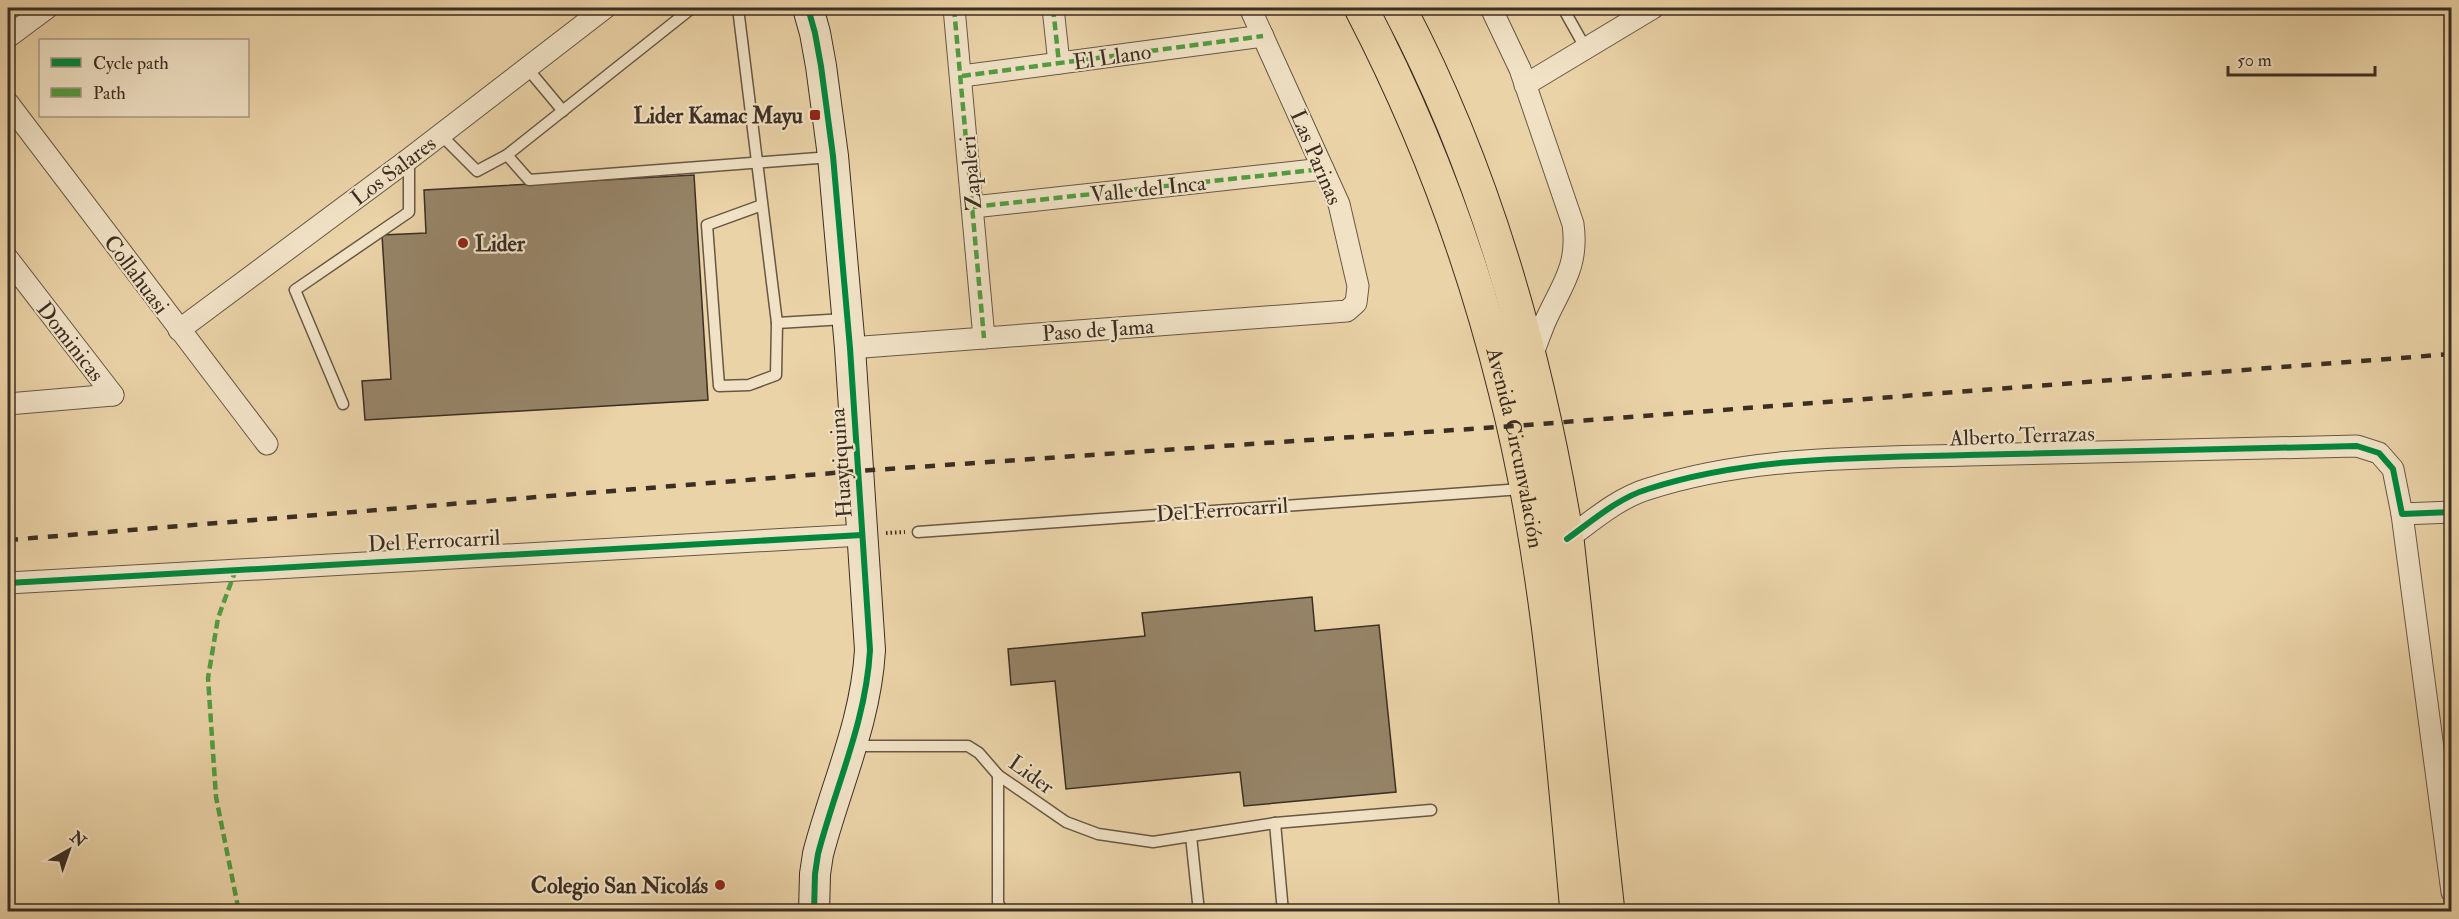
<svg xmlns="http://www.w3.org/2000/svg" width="2459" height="919" viewBox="0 0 2459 919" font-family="'IM FELL Double Pica',serif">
	<rect width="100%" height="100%" fill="#ead3a7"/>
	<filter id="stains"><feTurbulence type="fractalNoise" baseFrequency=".00333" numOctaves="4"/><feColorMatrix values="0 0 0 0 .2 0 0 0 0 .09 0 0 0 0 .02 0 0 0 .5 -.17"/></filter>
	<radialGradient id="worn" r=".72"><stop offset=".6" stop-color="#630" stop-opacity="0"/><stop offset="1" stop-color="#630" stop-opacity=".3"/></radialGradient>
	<g fill="#968468" stroke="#3b2e23" stroke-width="1.5">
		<path d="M694 175 708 400 365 420 362 381 391 379 382 235 426 233 424 190Z"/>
		<path d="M1312 597 1315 631 1379 625 1396 792 1244 806 1240 772 1066 789 1055 681 1011 685 1008 649 1145 636 1142 613Z"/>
	</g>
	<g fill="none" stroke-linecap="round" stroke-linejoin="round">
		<defs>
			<g id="lane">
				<path d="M738 8 777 323 776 375 749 385 719 386 707 225 762 205"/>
				<path d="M1563 8 1586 49"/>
				<path d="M527 68 563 111"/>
				<path d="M441 135 477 171 507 155 692 8"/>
				<path d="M507 155 529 180 831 157"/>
				<path d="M777 323 845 319"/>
				<path d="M343 404 295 290 409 212V159"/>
				<path d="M918 532 1522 489"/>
				<path d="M853 746H968L979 753 998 775 1066 822 1098 834 1153 842 1275 823 1431 810"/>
				<path d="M998 775V903L1003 912"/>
				<path d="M1275 823 1283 912"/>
				<path d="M1191 836 1199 912"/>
			</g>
			<g id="street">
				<path d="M954 8 984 338"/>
				<path d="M1053 8 1059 63"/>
				<path d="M1491 8 1520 69 1573 224C1579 267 1561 286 1545 322 1540 334 1536 346 1531 358"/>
				<path d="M8 37 47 8"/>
				<path d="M962 76 1263 36"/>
				<path d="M1525 85 1653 8"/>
				<path d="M8 103 267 444"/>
				<path d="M973 207 1323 169"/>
				<path d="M8 259 113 395"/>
				<path d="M179 330 409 159 605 8"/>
				<path d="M850 348 1347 311 1356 303 1358 286 1339 204 1250 8"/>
				<path d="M8 404 113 395"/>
				<path d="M2402 514 2452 892"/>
				<path d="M1567 539C1592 521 1618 498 1648 489 1750 456 1860 458 1967 455 2097 451 2227 448 2357 446L2379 453 2393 469 2402 514 2452 512"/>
				<path d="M8 583 862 535"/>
			</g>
			<path id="secondary" d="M808 8 815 33 821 66 833 156 850 348 870 650C866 722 836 785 818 854L815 874 814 912"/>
			<g id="highway">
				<path id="s1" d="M1361 8C1424 129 1472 257 1505 390 1548 560 1561 737 1577 912"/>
				<path d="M1399 8C1486 173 1537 355 1567 539L1608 912"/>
			</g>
		</defs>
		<use href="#lane" stroke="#675744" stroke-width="13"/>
		<use href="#street" stroke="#675744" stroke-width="23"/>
		<use href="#secondary" stroke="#3b2e23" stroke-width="32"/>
		<use href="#highway" stroke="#3b2e23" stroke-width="35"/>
		<path stroke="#3b2e23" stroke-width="4" stroke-dasharray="1.5 3" stroke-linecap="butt" d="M886 533 905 532"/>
		<use href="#lane" stroke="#f1e2c6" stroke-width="10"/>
		<use href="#street" stroke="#f1e2c6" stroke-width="21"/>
		<use href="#secondary" stroke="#f1e2c6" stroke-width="30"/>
		<use href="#highway" stroke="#ead3a7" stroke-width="33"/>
		<path stroke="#3b2e23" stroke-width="4.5" stroke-dasharray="10 10" stroke-linecap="butt" d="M8 540 858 471 1513 426 2452 354"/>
		<g stroke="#529d40" stroke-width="4.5" stroke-dasharray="9 4.5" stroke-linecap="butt">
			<path d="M954 8 984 338"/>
			<path d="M1053 8 1059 63"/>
			<path d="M962 76 1263 36"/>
			<path d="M973 207 1323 169"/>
			<path d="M236 569 218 618 208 678 216 797 239 912"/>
		</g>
		<defs>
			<g id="cycleway">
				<path d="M808 8 815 33 821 66 833 156 850 348 870 650C866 722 836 785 818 854L815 874 814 912"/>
				<path d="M1567 539C1592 521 1618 498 1648 489 1750 456 1860 458 1967 455 2097 451 2227 448 2357 446L2379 453 2393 469 2402 514 2452 512"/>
				<path d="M8 583 862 535"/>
			</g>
		</defs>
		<use href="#cycleway" stroke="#f1e2c6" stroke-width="10"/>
		<use href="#cycleway" stroke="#00873e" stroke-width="6"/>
	</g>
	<g fill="#8f2418" stroke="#f1e2c6" stroke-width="2">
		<rect x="809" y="109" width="12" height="12" rx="3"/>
		<circle cx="463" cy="243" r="6"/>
		<circle cx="720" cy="885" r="6"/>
	</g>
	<g text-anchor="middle" stroke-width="4.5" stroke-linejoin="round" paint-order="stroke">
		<g font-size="22" fill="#3b2e23" stroke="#f1e2c6">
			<text transform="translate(1112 56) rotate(-8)" y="8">El Llano</text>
			<text transform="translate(1317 157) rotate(67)" y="8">Las Parinas</text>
			<text transform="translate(393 170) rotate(-37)" y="8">Los Salares</text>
			<text transform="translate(970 173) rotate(-95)" y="8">Zapaleri</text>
			<text transform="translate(1148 188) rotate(-6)" y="8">Valle del Inca</text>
			<text transform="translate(137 274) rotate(53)" y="8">Collahuasi</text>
			<text transform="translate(1098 329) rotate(-4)" y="8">Paso de Jama</text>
			<text transform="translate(71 341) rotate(52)" y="8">Dominicas</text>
			<text transform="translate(2022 435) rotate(-2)" y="8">Alberto Terrazas</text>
			<text dy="8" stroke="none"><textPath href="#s1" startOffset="468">Avenida Circunvalación</textPath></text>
			<text transform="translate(840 463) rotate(-94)" y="8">Huaytiquina</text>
			<text transform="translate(1222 509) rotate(-4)" y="8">Del Ferrocarril</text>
			<text transform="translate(434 540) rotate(-3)" y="8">Del Ferrocarril</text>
			<text transform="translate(1032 774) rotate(36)" y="8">Lider</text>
		</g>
		<g font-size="22" font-weight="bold" fill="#3b2e23" stroke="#f1e2c6" text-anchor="end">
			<text x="803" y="123">Lider Kamac Mayu</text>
			<text x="475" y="251" text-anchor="start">Lider</text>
			<text x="708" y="893">Colegio San Nicolás</text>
		</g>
	</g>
	<rect width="2459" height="919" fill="none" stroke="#ead3a7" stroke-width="30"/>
	<rect x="9" y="9" width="2441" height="901" fill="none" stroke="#3b2e23" stroke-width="3"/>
	<rect x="15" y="15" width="2429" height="889" fill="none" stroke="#3b2e23" stroke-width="1.5"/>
	<rect x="39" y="39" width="210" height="78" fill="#f1e2c6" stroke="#a89a85" stroke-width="1.5"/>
	<rect x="51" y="58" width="30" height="9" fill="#00873e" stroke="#a89a85" stroke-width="1.5"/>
	<text x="93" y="69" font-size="18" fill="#3b2e23">Cycle path</text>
	<rect x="51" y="88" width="30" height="9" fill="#529d40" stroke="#a89a85" stroke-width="1.5"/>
	<text x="93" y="99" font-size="18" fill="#3b2e23">Path</text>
	<g transform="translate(69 850) rotate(40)" stroke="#f1e2c6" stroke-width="4.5" paint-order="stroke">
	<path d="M0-4.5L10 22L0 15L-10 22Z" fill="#3b2e23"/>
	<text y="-9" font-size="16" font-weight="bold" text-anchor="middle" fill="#3b2e23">N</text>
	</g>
	<path d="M2228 66v9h147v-9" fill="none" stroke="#3b2e23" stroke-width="3"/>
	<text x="2237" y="66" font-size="18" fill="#3b2e23" stroke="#f1e2c6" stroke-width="4.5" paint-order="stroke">50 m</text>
	<rect width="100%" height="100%" filter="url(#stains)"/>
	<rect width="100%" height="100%" fill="url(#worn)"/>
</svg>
